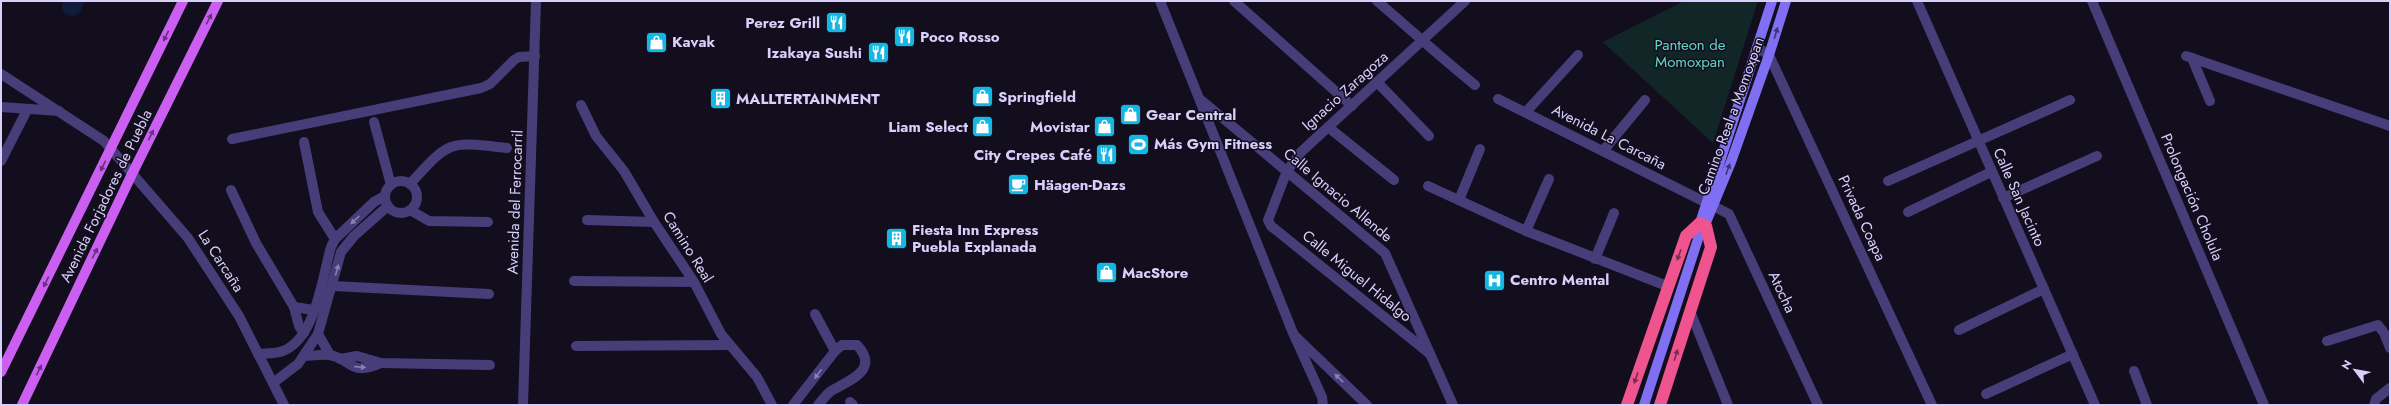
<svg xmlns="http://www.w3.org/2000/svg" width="2391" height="406" viewBox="0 0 2391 406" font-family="Jost,sans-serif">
	<rect width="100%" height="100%" fill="#120e1e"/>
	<path fill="#122627" d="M1684 1H1758L1713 143 1603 42Z"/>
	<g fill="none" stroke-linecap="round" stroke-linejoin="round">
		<path stroke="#0f1b3c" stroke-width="20" d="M72 6 74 1"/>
		<g stroke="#463d79" stroke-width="10">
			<path d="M1160 1 1293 333 1322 397 1323 405"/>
			<path d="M1234 1 1352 106"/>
			<path d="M1377 1C1410 29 1441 58 1475 85"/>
			<path d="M1917 1 2095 405"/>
			<path d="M2092 1 2264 405"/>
			<path d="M1758 48 1769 55 1932 405"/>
			<path d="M2186 56 2390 126"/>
			<path d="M2192 58 2210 101"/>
			<path d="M1 74 104 141 188 238 239 316 284 405"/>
			<path d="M1378 83 1429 136"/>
			<path d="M1498 99 1729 214 1818 405"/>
			<path d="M1201 100 1385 253 1453 405"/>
			<path d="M581 105 596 136 624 171 654 222 694 282 721 334 757 377 772 405"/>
			<path d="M1 107 59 111"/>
			<path d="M1526 112 1578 55"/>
			<path d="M374 122 391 185"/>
			<path d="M1328 127 1394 180"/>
			<path d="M232 139 481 88 490 84 514 60 519 57 535 56"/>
			<path d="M304 142 318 212 335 239"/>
			<path d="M1603 151 1645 100"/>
			<path d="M1 161 27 110"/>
			<path d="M1888 181 2070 100"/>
			<circle cx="401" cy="197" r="16"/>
			<path d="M410 184C450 140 448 141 507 148"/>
			<path d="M1428 186 1526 231 1667 286"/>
			<path d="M231 190 256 243 294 307 299 326 304 333"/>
			<path d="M2003 198 2097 156"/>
			<path d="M1459 200 1480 149"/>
			<path d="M410 210 429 221 488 222"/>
			<path d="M1908 212 1991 172"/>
			<path d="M587 220 654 222"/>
			<path d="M1526 231 1549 179"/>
			<path d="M1595 259 1614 213"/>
			<path d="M574 281 694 282"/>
			<path d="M333 286 489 294"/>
			<path d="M294 307 314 310"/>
			<path d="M1690 311 1728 405"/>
			<path d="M815 314 835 351"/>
			<path d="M1959 330 2044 289"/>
			<path d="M318 334 330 355"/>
			<path d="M1296 337 1367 405"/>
			<path d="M2327 341 2378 325 2384 333 2390 348"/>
			<path d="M576 346 729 345"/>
			<path d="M1429 353 1271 226 1268 220 1287 171 1301 152 1465 1"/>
			<path d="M258 354C266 353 275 354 283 351 316 338 322 278 331 247L335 239 374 202 385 196"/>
			<path d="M304 356C312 356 322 354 330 355 352 359 350 377 381 363"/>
			<path d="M340 359 357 356 381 363 490 365"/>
			<path d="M2134 371 2147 405"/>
			<path d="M273 383 298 364 318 334 341 252 354 236 388 206"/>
			<path d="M1986 394 2073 354"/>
			<path d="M850 402 853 405"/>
			<path d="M523 405 536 1"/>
			<path d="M793 405 835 351 842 345H857C880 370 850 380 831 391 826 395 822 400 818 405"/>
			<path d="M2374 405 2376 399 2390 388"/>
		</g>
		<g stroke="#806ef3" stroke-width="10">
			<path d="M1702 232 1731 162 1769 55 1786 1"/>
			<path d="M1644 405 1698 239 1700 223 1772 1"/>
		</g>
		<g stroke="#cb5ff1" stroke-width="10">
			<path d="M1 372 183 1"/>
			<path d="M22 405 132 174 218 1"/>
		</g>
		<path stroke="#f0548e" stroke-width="12" d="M1627 405 1686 236 1700 223 1706 226 1711 247 1660 405"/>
	</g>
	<defs><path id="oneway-solid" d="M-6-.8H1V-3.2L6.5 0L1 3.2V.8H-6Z"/></defs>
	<g fill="#65327d">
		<use href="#oneway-solid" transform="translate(209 19) rotate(-63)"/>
		<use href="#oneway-solid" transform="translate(166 36) rotate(116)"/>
		<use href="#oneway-solid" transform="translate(151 135) rotate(-64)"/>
		<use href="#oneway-solid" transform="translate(103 166) rotate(116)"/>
		<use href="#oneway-solid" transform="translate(95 253) rotate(-64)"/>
		<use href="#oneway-solid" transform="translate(46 282) rotate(116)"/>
		<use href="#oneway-solid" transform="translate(39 370) rotate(-64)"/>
	</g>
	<g fill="#3e3473">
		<use href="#oneway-solid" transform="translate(1776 33) rotate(-73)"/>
		<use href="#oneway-solid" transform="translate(1728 169) rotate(-70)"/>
	</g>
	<g fill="#887fb4">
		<use href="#oneway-solid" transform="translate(355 220) rotate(137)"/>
		<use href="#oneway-solid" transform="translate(337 270) rotate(-75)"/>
		<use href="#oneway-solid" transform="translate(360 367) rotate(5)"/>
		<use href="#oneway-solid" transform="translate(818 374) rotate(127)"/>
		<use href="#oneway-solid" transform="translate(1339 378) rotate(-136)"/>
	</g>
	<g fill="#762e50">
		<use href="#oneway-solid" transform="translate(1679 255) rotate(110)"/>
		<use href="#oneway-solid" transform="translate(1676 355) rotate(-73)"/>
		<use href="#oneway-solid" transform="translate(1636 378) rotate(109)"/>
	</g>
	<defs>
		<symbol id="restaurant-square" viewBox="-11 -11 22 22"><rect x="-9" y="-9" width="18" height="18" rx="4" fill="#13b7e3" stroke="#120e1e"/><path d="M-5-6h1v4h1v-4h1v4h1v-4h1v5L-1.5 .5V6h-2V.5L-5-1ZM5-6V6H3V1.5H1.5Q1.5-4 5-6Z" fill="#fff"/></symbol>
		<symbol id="shop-square" viewBox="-11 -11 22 22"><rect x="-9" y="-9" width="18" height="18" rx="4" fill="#13b7e3" stroke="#120e1e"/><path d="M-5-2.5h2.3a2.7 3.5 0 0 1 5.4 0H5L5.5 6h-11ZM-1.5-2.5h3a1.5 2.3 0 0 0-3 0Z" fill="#fff"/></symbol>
		<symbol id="building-square" viewBox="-11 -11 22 22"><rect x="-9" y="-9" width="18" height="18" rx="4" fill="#13b7e3" stroke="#120e1e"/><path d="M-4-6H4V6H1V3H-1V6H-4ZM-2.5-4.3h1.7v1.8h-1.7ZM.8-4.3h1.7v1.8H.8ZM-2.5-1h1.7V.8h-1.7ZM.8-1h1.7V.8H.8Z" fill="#fff"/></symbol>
		<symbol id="stadium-square" viewBox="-11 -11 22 22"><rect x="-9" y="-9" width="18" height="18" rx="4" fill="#13b7e3" stroke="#120e1e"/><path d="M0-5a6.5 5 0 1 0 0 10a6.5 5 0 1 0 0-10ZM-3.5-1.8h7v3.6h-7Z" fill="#fff"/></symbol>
		<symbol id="cafe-square" viewBox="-11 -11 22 22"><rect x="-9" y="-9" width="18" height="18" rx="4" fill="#13b7e3" stroke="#120e1e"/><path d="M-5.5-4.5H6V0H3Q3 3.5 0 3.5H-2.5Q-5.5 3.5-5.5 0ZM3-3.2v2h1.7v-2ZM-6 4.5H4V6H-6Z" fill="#fff"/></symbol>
		<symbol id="hospital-square" viewBox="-11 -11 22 22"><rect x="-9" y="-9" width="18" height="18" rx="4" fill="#13b7e3" stroke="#120e1e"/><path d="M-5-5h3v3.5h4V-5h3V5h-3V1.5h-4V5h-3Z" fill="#fff"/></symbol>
	</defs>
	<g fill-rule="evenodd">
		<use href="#restaurant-square" x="824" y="10" width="25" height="25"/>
		<use href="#restaurant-square" x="892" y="24" width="25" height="25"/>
		<use href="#shop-square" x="644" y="30" width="25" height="25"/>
		<use href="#restaurant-square" x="866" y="40" width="25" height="25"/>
		<use href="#shop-square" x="970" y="84" width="25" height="25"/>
		<use href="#building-square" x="708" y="86" width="25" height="25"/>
		<use href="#shop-square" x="1118" y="102" width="25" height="25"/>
		<use href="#shop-square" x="970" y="114" width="25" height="25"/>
		<use href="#shop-square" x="1092" y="114" width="25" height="25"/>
		<use href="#stadium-square" x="1126" y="132" width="25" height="25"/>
		<use href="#restaurant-square" x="1094" y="142" width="25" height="25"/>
		<use href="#cafe-square" x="1006" y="172" width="25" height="25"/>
		<use href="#building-square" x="884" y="226" width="25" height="25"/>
		<use href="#shop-square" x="1094" y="260" width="25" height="25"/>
		<use href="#hospital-square" x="1482" y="268" width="25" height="25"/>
	</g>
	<g text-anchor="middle" stroke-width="3" stroke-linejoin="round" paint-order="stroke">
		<g font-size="15" font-weight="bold" fill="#d9cffb" stroke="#120e1e" text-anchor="start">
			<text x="820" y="28" text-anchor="end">Perez Grill</text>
			<text x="920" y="42">Poco Rosso</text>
			<text x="672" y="47">Kavak</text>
			<text x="862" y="58" text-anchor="end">Izakaya Sushi</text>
			<text x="998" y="102">Springfield</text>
			<text x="736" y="104">MALLTERTAINMENT</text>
			<text x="1146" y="120">Gear Central</text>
			<text x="968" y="132" text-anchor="end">Liam Select</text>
			<text x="1090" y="132" text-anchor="end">Movistar</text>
			<text x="1154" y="149">Más Gym Fitness</text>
			<text x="1092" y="160" text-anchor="end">City Crepes Café</text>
			<text x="1034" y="190">Häagen-Dazs</text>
			<text x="912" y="235">Fiesta Inn Express<tspan x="912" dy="17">Puebla Explanada</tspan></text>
			<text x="1122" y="278">MacStore</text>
			<text x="1510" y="285">Centro Mental</text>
		</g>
		<g font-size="15" fill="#62d4c4" stroke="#120e1e">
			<text x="1690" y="50">Panteon de<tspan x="1690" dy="17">Momoxpan</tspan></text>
		</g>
		<g font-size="15" fill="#d9cffb" stroke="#120e1e">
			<text transform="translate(1345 91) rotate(-42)" y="5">Ignacio Zaragoza</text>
			<text transform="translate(1731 116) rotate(-70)" y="5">Camino Real a Momoxpan</text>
			<text transform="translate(1609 137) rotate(27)" y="5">Avenida La Carcaña</text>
			<text transform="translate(1338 195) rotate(40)" y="5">Calle Ignacio Allende</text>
			<text transform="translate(106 196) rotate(-64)" y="5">Avenida Forjadores de Puebla</text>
			<text transform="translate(2019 197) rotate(66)" y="5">Calle San Jacinto</text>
			<text transform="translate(2192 197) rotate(67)" y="5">Prolongación Cholula</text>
			<text transform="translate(515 202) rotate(-88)" y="5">Avenida del Ferrocarril</text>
			<text transform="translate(1862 218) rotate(65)" y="5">Privada Coapa</text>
			<text transform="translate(688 247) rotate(58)" y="5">Camino Real</text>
			<text transform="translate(221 261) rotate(57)" y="5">La Carcaña</text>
			<text transform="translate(1357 276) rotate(39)" y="5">Calle Miguel Hidalgo</text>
			<text transform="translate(1782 292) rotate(65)" y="5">Atocha</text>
		</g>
	</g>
	<rect width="2391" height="406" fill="none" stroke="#d9cffb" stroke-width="4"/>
	<g transform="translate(2355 370) rotate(302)" stroke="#120e1e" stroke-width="3" paint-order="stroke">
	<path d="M0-3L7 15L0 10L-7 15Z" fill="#d9cffb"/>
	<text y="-6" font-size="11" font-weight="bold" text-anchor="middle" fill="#d9cffb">N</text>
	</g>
</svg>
